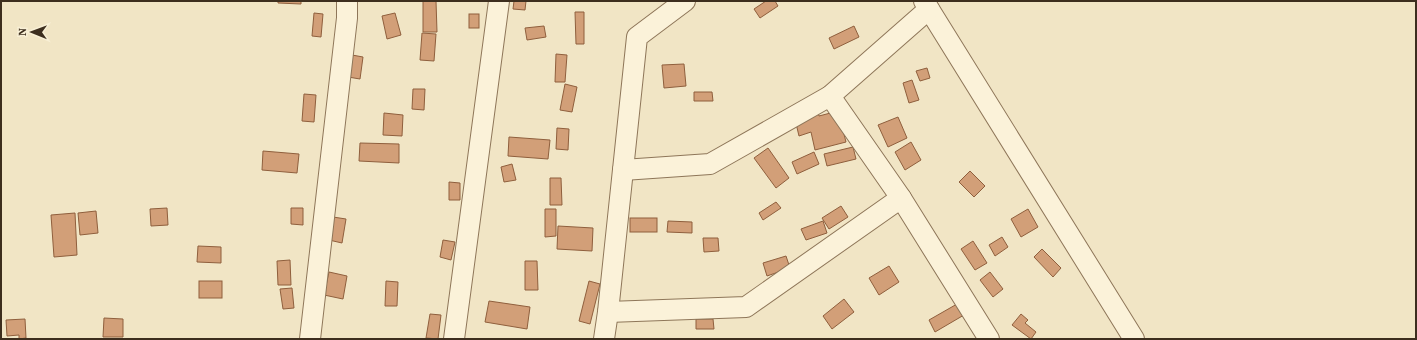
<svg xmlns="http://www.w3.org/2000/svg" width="1417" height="340" viewBox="0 0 1417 340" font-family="'Source Serif 4',serif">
	<rect width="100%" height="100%" fill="#f1e5c5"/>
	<g fill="#d29f78" stroke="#8f5f3d">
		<path d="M278 1H301V4L278 3Z"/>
		<path d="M423 1H436L437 32H423Z"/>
		<path d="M514 1H526L525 10 513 9Z"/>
		<path d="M766 1H775L778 6 760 18 754 9Z"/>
		<path d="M575 12H584V44H576Z"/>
		<path d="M314 13 323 14 321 37 312 36Z"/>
		<path d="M395 13 401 35 387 39 382 16Z"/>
		<rect x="469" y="14" width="10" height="14"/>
		<path d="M544 26 546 37 527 40 525 28Z"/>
		<path d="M854 26 859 37 834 49 829 38Z"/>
		<path d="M422 33 436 34 434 61 420 60Z"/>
		<path d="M556 54 567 55 565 82H555Z"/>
		<path d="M352 55 363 57 360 79 348 77Z"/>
		<path d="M684 64 686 86 664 88 662 65Z"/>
		<path d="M927 68 930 78 920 81 916 71Z"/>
		<path d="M912 80 919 100 909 103 903 83Z"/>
		<path d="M565 84 577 87 572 112 560 110Z"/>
		<path d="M413 89H425L424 110 412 109Z"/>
		<path d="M694 92H712L713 101H694Z"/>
		<path d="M304 94 316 95 314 122 302 121Z"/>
		<path d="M817 109 819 116 838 111 846 142 815 150 811 132 799 136 794 115Z"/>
		<path d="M384 113 403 115 402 136 383 135Z"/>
		<path d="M898 117 907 138 888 147 878 125Z"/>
		<path d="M557 128 569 129 568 150 556 149Z"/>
		<path d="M509 137 550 140 548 159 508 156Z"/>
		<path d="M911 142 921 160 905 170 895 152Z"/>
		<path d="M360 143 399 144V163L359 161Z"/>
		<path d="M853 147 856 159 827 166 824 154Z"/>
		<path d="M768 148 789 178 776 188 754 158Z"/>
		<path d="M263 151 299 154 297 173 262 170Z"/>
		<path d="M814 152 819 164 797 174 792 162Z"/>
		<path d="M512 164 516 180 504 182 501 167Z"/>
		<path d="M970 171 985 186 974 197 959 182Z"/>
		<path d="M550 178H561L562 205H550Z"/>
		<path d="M449 182 460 183V200H449Z"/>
		<path d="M776 202 781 208 763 220 759 213Z"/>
		<path d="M841 206 848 217 829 229 822 218Z"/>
		<path d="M167 208 168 225 151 226 150 209Z"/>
		<path d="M291 208H303V225L291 224Z"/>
		<path d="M545 209H556V236L545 237Z"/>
		<path d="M1028 209 1038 227 1021 237 1011 219Z"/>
		<path d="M96 211 98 233 80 235 78 213Z"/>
		<path d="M75 213 77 255 54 257 51 215Z"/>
		<path d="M333 217 346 219 342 243 329 240Z"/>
		<rect x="630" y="218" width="27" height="14"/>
		<path d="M668 221 692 222V233L667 232Z"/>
		<path d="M823 221 827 233 806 240 801 229Z"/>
		<path d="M558 226 593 228 592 251 557 249Z"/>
		<path d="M1002 237 1008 247 995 256 989 245Z"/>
		<path d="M703 238H718L719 251 704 252Z"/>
		<path d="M443 240 455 242 451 260 440 257Z"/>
		<path d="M973 241 987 263 975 270 961 249Z"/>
		<path d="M198 246 221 247V263L197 262Z"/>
		<path d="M1042 249 1061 268 1053 277 1034 257Z"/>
		<path d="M786 256 790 268 767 276 763 263Z"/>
		<path d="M290 260 291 285H278L277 261Z"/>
		<path d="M525 261H537L538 290H525Z"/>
		<path d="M889 266 899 282 879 295 869 278Z"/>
		<path d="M329 272 347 276 343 299 324 295Z"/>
		<path d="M990 272 1003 289 993 297 980 280Z"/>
		<rect x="199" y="281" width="23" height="17"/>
		<path d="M386 281 398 282 397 306H385Z"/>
		<path d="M589 281 600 284 590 324 579 321Z"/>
		<path d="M292 288 294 308 283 309 280 289Z"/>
		<path d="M844 299 854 312 832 329 823 316Z"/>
		<path d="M489 301 530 307 527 329 485 322Z"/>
		<path d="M957 304 964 315 935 332 929 320Z"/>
		<path d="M430 314 441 315 438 339 426 338Z"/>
		<path d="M1021 314 1028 320 1025 323 1036 332 1031 339 1012 325Z"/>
		<path d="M104 318 123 319V337H103Z"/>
		<path d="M25 319 26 338 19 339V335L7 336 6 320Z"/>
		<path d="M696 319H713L714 329H696Z"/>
	</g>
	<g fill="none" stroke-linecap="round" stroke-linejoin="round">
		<defs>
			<g id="street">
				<path d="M924 1 1134 339"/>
				<path d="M830 96 901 198 989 339"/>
				<path d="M623 170 710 164 830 96 929 9"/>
				<path d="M608 312 746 307 901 198"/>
				<path d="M310 339 347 18V1"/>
				<path d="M454 339 499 1"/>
				<path d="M604 339 608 312 637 37 685 1"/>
			</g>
		</defs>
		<use href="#street" stroke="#8e7659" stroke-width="22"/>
		<use href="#street" stroke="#fbf2d9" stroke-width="20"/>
	</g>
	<rect width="1417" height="340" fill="none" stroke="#3d2e1e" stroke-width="4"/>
	<g transform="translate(32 32) rotate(271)" stroke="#f8efd5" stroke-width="3" paint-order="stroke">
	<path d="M0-3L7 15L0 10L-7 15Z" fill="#3d2e1e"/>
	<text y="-6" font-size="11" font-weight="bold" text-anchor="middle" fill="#3d2e1e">N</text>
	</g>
</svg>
